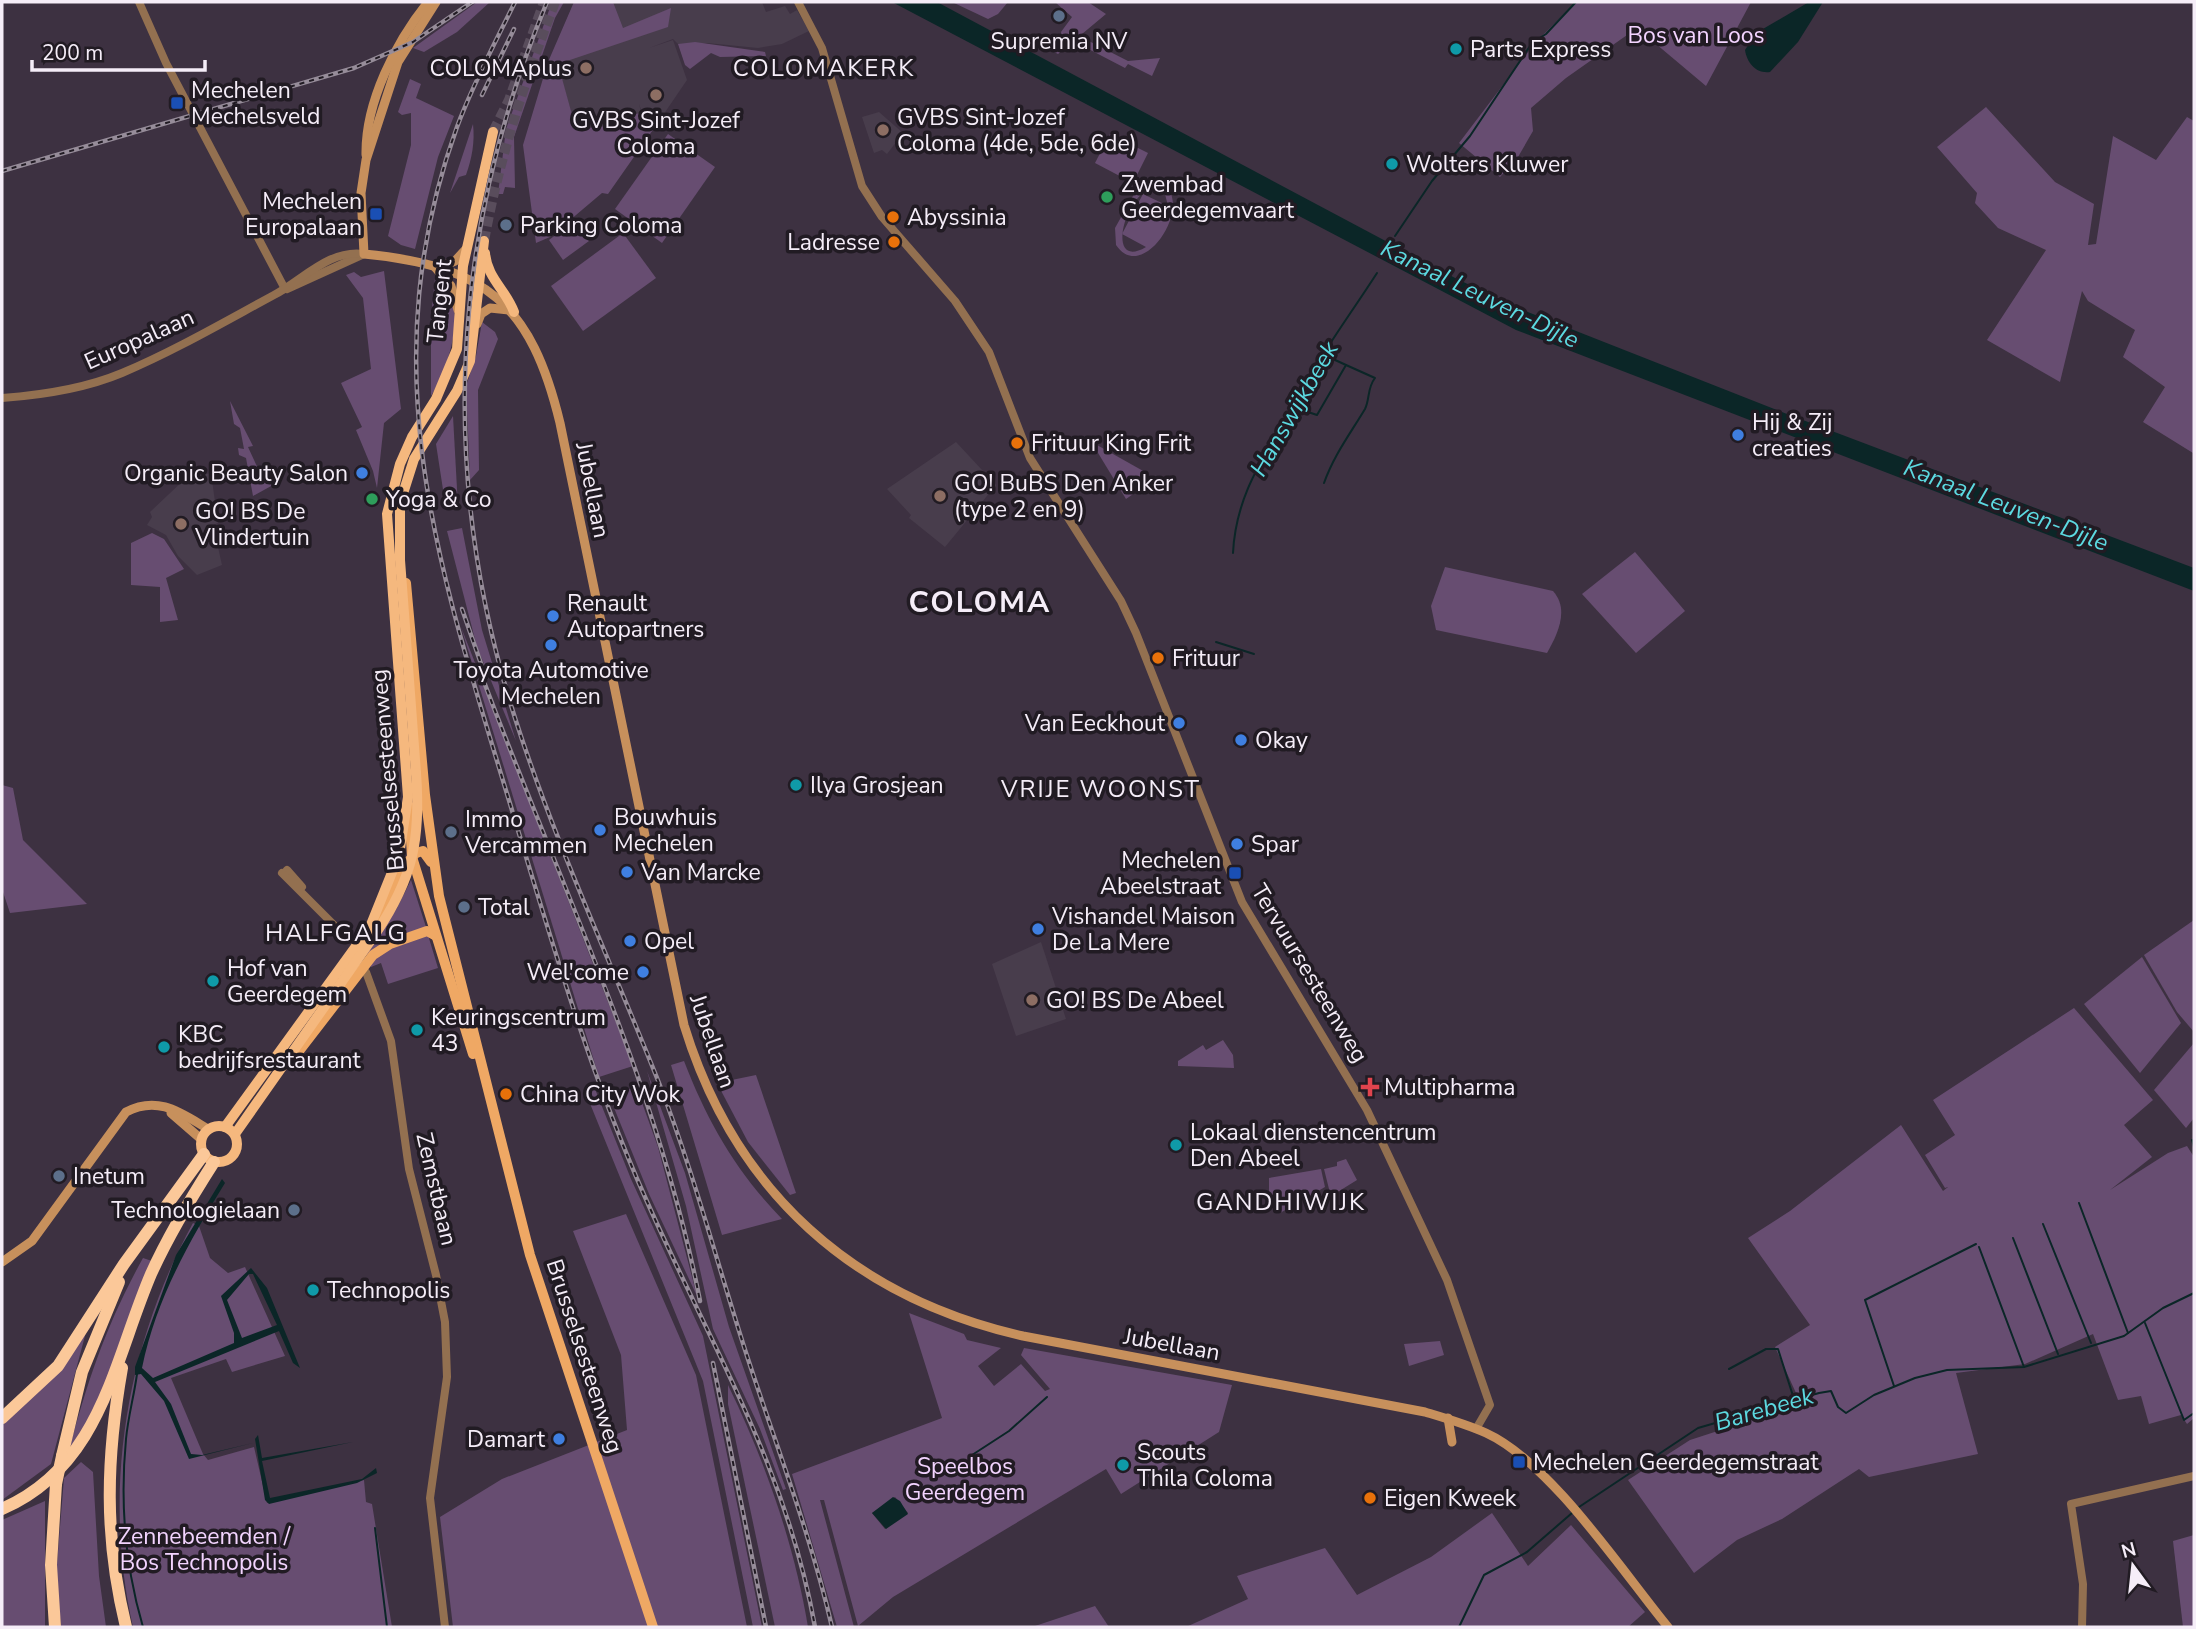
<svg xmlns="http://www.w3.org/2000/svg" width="2196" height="1629" viewBox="0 0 2196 1629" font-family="'Nunito Sans',sans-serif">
	<rect width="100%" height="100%" fill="#3d3141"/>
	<g fill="#483d4c">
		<path d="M574 2H762L766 12 785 6 790 14 797 10 809 31 782 44 758 48 707 43 681 47 673 39 649 48 673 40 687 80 657 124 647 110 642 112 639 104 641 112 607 126 576 129 560 74 543 78Z"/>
		<path d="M879 112 903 133 887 154 882 150 874 153 862 117Z"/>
		<path d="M956 442 996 485 945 547 909 518 911 515 887 489Z"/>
		<path d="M211 473 218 523 213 525 222 565 197 575 178 556 166 535 147 525 152 517 150 512 186 478Z"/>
		<path d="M1041 942 1066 1019 1016 1036 992 964Z"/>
	</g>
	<g fill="#674d71" fill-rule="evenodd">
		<path d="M477 2H490L457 32 424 52 413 48Z"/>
		<path d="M552 2H564L555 18 514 137 515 188 505 187 503 194H498L506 129Z"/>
		<path d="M574 2H613L623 28 671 8 668 27 558 64 576 129 607 126 646 110 657 124 608 194 602 193 550 237 536 243 523 145 548 62Z"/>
		<path d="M952 2H1008L998 14 988 19Z"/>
		<path d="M1055 2H1088L1106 14 1058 54 1054 52 1062 38 1061 32 1072 17Z"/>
		<path d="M1576 2H1751L1706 86 1637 28 1566 78 1531 108 1533 131 1518 157 1500 177 1459 143 1535 43Z"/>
		<path d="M1083 38 1128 61 1160 58 1152 76 1128 64 1125 68 1077 43Z"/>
		<path d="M695 42 765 52 766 56 720 57 711 53 690 69 685 65 678 44Z"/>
		<path d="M410 79 421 84 416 98 454 116 438 157 415 249 401 245 388 236 411 145V113L402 115 398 112Z"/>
		<path d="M1986 107 2055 182 2094 204 2088 245 2096 244 2113 136 2156 160 2187 117 2194 121 2193 453 2143 422 2165 387 2123 357 2135 330 2088 301 2082 291 2060 382 1987 340 2046 250 1998 228 1975 203 1977 193 1937 147Z"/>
		<path d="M473 124C475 142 472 158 466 175L459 177 450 193Z"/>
		<path d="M668 134 715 167 662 243 615 209Z"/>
		<path d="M1110 134 1148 153 1133 183 1095 163Z"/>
		<path d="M1155 181C1202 192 1145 288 1116 245L1115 228 1138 187ZM1155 188 1165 194 1168 206 1143 194 1122 234 1146 247C1104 272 1125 190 1155 188Z"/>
		<path d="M574 221 589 241 563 260 549 240Z"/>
		<path d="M623 233 656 278 583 331 551 286Z"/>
		<path d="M384 271 401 409 384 423 377 488 373 471 356 430 362 427 341 383 371 369 363 298 346 275 354 272 361 277Z"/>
		<path d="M435 278C439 284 446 290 449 295 465 318 445 376 431 396V316Z"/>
		<path d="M482 322 495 332 498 339 478 390 479 470 470 480 466 386 476 356Z"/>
		<path d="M230 401 253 446 248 447 261 475 268 476 273 485 253 496 246 458 239 455 238 448 244 449 240 428 234 424Z"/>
		<path d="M453 416 458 507 446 509 436 444Z"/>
		<path d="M1097 445 1145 472 1139 490 1126 499 1095 448Z"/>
		<path d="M462 528 482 630 516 741 477 647 447 531Z"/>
		<path d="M152 533 164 539 184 569 166 578 178 620 160 622V587L131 585V543Z"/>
		<path d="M1635 552 1685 611 1636 653 1582 594Z"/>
		<path d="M1445 567 1553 591C1570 610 1557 635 1547 653L1436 630 1431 606Z"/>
		<path d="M461 627 633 1066 599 1077Z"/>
		<path d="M2 785 13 788 23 840 87 904 10 913 2 889Z"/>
		<path d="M411 880 426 927 385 941 364 957 397 908Z"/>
		<path d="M2194 920V1032L2177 1012 2144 955Z"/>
		<path d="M428 935 438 968 388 984 381 963 371 967 369 964 383 951Z"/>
		<path d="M2142 957 2181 1023 2140 1073 2084 1004Z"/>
		<path d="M2074 1008 2153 1100 2124 1125 2152 1157 2110 1190 2168 1153 2187 1146 2194 1157V1418L2187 1424 2181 1415 2149 1424 2141 1396 2118 1400 2093 1334 2025 1364 1956 1373 1978 1454 1869 1477 1859 1469 1782 1519 1737 1540 1694 1573 1628 1480 1690 1440 1801 1404 1775 1347 1810 1325 1748 1238 1790 1211 1901 1125 1943 1191 1948 1187 1945 1188 1925 1155 1955 1135 1933 1100Z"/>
		<path d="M1223 1040 1233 1055 1234 1068 1178 1066V1061L1203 1045 1206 1050Z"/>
		<path d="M2194 1043V1118L2186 1128 2154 1090Z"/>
		<path d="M684 1061C707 1121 737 1173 782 1219L722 1235 671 1065Z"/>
		<path d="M647 1071 685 1173 729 1327 786 1489 783 1490 760 1429 713 1329 686 1206Z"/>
		<path d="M756 1075 796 1193 790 1195 748 1142 717 1083Z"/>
		<path d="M636 1086 658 1147 697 1296 649 1194 610 1098Z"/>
		<path d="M595 1089 631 1179 703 1336 762 1627H753L703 1381 591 1106 586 1090Z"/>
		<path d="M1346 1159 1357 1180 1336 1193H1330L1324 1169 1337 1166V1162Z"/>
		<path d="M1321 1169 1325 1187 1280 1213 1269 1194V1178Z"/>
		<path d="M626 1214 696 1375 747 1627H453L440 1517 502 1479 627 1430 621 1355 573 1231Z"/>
		<path d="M193 1223 199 1226 210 1258 228 1273 245 1267 285 1356 232 1372 226 1359 171 1378 203 1454 208 1460 254 1447 267 1503 364 1480 366 1502 372 1504 392 1627H133C102 1491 126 1345 193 1223Z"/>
		<path d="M143 1258 152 1261C129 1324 112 1398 69 1450 88 1379 107 1323 143 1258Z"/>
		<path d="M909 1313 964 1334 967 1340 1001 1348 978 1366 994 1386 1021 1364 1045 1391 1050 1389 1021 1355 1024 1348 1232 1385 1219 1432 1121 1494 1106 1469 893 1597 858 1626 824 1500H820L854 1627H837L792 1474 942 1418ZM895 1497 908 1513 885 1529 872 1513Z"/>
		<path d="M86 1332 51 1464 2 1500V1424Z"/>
		<path d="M1440 1341 1444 1355 1409 1366 1404 1344Z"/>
		<path d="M728 1385C765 1461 794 1543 808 1627H775L728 1404Z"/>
		<path d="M81 1462 93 1472 99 1576 106 1627H61L56 1576 64 1478Z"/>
		<path d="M45 1501V1627H2V1520Z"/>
		<path d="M1492 1513 1528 1566 1571 1525 1645 1612 1628 1627H1186L1248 1599 1237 1576 1325 1548 1357 1595 1431 1557Z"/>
		<path d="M2194 1535V1627H2183L2173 1541Z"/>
		<path d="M1095 1606 1109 1627H1032Z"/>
	</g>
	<g fill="#0b2627" fill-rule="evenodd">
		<path d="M892 2H937L1457 279 1523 310 1787 414 2194 568V591L1516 330Z"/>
		<path d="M1809 2H1823L1798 42 1770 72C1756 74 1747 63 1745 50L1756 33Z"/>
		<path d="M222 1179 225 1183C189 1242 156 1299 142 1368L153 1378 234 1343V1333L221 1296 251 1268 267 1288 300 1368 293 1363 279 1331 155 1382 171 1404 191 1454 202 1455 253 1443 189 1459 164 1401 141 1374 135 1375V1367L176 1255ZM249 1274H253L277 1325 242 1338 227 1300Z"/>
		<path d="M258 1435 262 1458 353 1442 262 1461 270 1498 362 1479 376 1468 377 1473 357 1483 269 1504 265 1500 255 1439Z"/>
		<path d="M893 1497 900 1501 908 1514 886 1529 872 1513Z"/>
	</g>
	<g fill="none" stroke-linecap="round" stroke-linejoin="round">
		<g stroke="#0b2627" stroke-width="2">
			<path d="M1395 236 1432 181 1470 136 1532 43 1546 34 1576 2"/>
			<path d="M1293 407 1317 415 1346 365 1322 354"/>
			<path d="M1324 483C1334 455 1350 434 1365 409 1370 399 1367 388 1375 378L1346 365"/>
			<path d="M1233 553C1236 491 1268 452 1296 400 1320 355 1350 315 1377 273"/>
			<path d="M1216 642 1254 654"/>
			<path d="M2192 1140 2194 1147"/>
			<path d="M2079 1203 2128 1333"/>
			<path d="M2043 1224 2091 1343"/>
			<path d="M2013 1238 2058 1354"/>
			<path d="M1979 1247 2024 1367"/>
			<path d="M2145 1323 2184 1420 2194 1413"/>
			<path d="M1729 1369 1766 1349H1778L1794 1399"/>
			<path d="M137 1374C134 1396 128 1417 126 1439 120 1502 125 1566 143 1627"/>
			<path d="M1894 1386 1865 1300 1976 1244"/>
			<path d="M969 1457 1009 1431 1047 1397"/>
			<path d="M1579 1507 1698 1428 1819 1393 1831 1391 1838 1407 1846 1413 1874 1395 1915 1378 1947 1370 2024 1367 2124 1336 2163 1308 2194 1293"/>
			<path d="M375 1528 387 1627"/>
			<path d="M1459 1627 1484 1575 1527 1552 1572 1513"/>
		</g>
		<g stroke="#594d5c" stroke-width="10" stroke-dasharray="10 5" stroke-linecap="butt">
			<path d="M493 132 509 100 544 2"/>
			<path d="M484 241C499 158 525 80 555 2"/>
		</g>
		<g stroke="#937050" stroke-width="8">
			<path d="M139 2 166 63 285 289"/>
			<path d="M798 2 822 48 862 186 882 217 955 301 989 352 1030 458 1121 601 1136 633 1242 902 1367 1110 1447 1280 1490 1405 1476 1429"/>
			<path d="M287 289 364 254"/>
			<path d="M2 398C43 395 84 389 122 373 174 351 224 322 274 295 303 280 329 249 364 254"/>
			<path d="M287 870 302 887"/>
			<path d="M282 873 346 937"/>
			<path d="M366 972 391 1041 409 1169 436 1275 445 1322 447 1377 430 1498 445 1627"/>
			<path d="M2082 1627 2083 1584 2071 1504 2194 1476"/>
		</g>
		<g stroke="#c7905c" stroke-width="9">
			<path d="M436 2 398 62 366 160 361 193 364 254C487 266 531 304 560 423L684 1025C735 1192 854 1298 1023 1336L1425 1412C1445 1418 1466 1424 1486 1433 1550 1462 1622 1571 1668 1627"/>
			<path d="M366 155C365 102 396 42 428 2"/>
			<path d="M435 267 451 286 458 310"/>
			<path d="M438 268 455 261 466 249"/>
			<path d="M477 324 481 314 490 308 509 310"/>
			<path d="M171 1113 201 1139"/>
			<path d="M2 1262 32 1241 126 1112C158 1095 181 1113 208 1129"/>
			<path d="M1448 1418 1452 1442"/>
		</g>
		<g stroke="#efa864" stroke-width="10">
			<path d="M406 583 425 795 439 896 530 1255 653 1627"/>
			<path d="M409 806 412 857 473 1054"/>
			<path d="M377 917 406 864 416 853 423 851 431 862"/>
			<path d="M296 1055 373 955 390 944 427 931 436 936"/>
		</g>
		<g stroke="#f5b87e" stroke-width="10">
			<path d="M485 253C487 278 506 290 514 312"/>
			<path d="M416 773 400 560V503L414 459 457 391 470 361 484 241"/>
			<circle cx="219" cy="1144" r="18"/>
			<path d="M225 1127 370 927 399 855 408 797 387 514 400 464 412 437 436 399 457 349 463 266 493 132"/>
			<path d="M235 1134 376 933"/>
		</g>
		<g stroke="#fbc899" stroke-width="12">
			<path d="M122 1368C106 1459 104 1537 126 1627"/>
			<path d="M2 1418 58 1366 124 1264 204 1154"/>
			<path d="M62 1456 82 1372 119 1282"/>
			<path d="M2 1509C101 1466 113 1363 151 1274 169 1234 191 1198 214 1162"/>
			<path d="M55 1627 51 1565 56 1484"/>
		</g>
		<defs>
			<g id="rail">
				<path d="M515 2C495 43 473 84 457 127 369 371 440 572 511 807 551 939 589 1071 645 1197 710 1345 786 1465 815 1627"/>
				<path d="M547 2C450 235 438 477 515 718 555 843 611 962 659 1083 694 1173 718 1267 748 1359 777 1448 811 1536 832 1627"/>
				<path d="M482 95 514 29"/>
				<path d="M2 171 354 68 413 42 472 2"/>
				<path d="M462 609 486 678"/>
				<path d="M480 671C557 880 657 1080 700 1301"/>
				<path d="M713 1363 766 1627"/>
			</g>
		</defs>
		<use href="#rail" stroke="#968c99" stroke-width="4.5"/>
		<use href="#rail" stroke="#211b23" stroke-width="2" stroke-dasharray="5" stroke-linecap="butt"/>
		<path stroke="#f5b87e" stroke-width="10" d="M376 933C413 878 421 839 416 773"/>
		<path stroke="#fbc899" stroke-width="12" d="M56 1484 62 1456"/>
	</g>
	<g fill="#5c6f8a" stroke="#211b23" stroke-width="2.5">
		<circle cx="1059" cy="16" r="7"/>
		<circle cx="506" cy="225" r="7"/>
		<circle cx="451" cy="832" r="7"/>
		<circle cx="464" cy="907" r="7"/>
		<circle cx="59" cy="1176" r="7"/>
		<circle cx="294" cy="1210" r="7"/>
	</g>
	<g fill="#0f9aa8" stroke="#211b23" stroke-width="2.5">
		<circle cx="1456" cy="49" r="7"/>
		<circle cx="1392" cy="164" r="7"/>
		<circle cx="796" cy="785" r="7"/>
		<circle cx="213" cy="981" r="7"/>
		<circle cx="417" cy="1030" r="7"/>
		<circle cx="164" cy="1047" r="7"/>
		<circle cx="1176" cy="1145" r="7"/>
		<circle cx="313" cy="1290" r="7"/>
		<circle cx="1123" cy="1465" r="7"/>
	</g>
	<g fill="#8d6e63" stroke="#211b23" stroke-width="2.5">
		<circle cx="586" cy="68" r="7"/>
		<circle cx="656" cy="95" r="7"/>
		<circle cx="883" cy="130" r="7"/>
		<circle cx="940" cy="496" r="7"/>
		<circle cx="181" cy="524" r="7"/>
		<circle cx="1032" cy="1000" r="7"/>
	</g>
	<g fill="#1a4fb4" stroke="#211b23" stroke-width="2.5">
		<rect x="170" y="96" width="14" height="14" rx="3.5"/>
		<rect x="369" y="207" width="14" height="14" rx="3.5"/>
		<rect x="1228" y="866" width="14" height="14" rx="3.5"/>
		<rect x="1512" y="1455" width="14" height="14" rx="3.5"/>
	</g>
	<g fill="#2e9e5b" stroke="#211b23" stroke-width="2.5">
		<circle cx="1107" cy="197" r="7"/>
		<circle cx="372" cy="499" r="7"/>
	</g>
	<g fill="#e8710a" stroke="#211b23" stroke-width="2.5">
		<circle cx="893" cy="217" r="7"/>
		<circle cx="894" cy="242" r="7"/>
		<circle cx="1017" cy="443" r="7"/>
		<circle cx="1158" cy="658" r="7"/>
		<circle cx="506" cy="1094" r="7"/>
		<circle cx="1370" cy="1498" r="7"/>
	</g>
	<g fill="#3f7fe0" stroke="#211b23" stroke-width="2.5">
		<circle cx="1738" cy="435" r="7"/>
		<circle cx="362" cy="473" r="7"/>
		<circle cx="553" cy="616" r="7"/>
		<circle cx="551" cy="645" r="7"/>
		<circle cx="1179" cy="723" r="7"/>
		<circle cx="1241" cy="740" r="7"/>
		<circle cx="600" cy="830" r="7"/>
		<circle cx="1237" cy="844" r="7"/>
		<circle cx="627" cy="872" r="7"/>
		<circle cx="1038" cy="929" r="7"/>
		<circle cx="630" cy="941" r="7"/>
		<circle cx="643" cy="972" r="7"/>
		<circle cx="559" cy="1439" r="7"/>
	</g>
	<path fill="#e0444e" stroke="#211b23" stroke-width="2.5" d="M1366.5 1076.5h7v7h7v7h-7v7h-7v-7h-7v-7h7z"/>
	<g text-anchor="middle" stroke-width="7" stroke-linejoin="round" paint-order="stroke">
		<g font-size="23" fill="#f3d4ff" stroke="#211b23">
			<text x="1696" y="43">Bos van Loos</text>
			<text x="965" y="1474">Speelbos<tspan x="965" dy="26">Geerdegem</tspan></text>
			<text x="204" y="1544">Zennebeemden /<tspan x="204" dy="26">Bos Technopolis</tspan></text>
		</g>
		<g font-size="23" fill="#f5edf8" stroke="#211b23" text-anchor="start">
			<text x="1059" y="49" text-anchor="middle">Supremia NV</text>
			<text x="1470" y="57">Parts Express</text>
			<text x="572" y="76" text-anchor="end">COLOMAplus</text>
			<text x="191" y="98">Mechelen<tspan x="191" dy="26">Mechelsveld</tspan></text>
			<text x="897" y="125">GVBS Sint-Jozef<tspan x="897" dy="26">Coloma (4de, 5de, 6de)</tspan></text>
			<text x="656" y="128" text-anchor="middle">GVBS Sint-Jozef<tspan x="656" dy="26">Coloma</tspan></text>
			<text x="1406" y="172">Wolters Kluwer</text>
			<text x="1121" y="192">Zwembad<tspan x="1121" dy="26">Geerdegemvaart</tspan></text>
			<text x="362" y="209" text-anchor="end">Mechelen<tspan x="362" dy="26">Europalaan</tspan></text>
			<text x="907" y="225">Abyssinia</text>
			<text x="520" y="233">Parking Coloma</text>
			<text x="880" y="250" text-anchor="end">Ladresse</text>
			<text x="1752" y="430">Hij &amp; Zij<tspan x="1752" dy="26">creaties</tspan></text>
			<text x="1031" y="451">Frituur King Frit</text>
			<text x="348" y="481" text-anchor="end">Organic Beauty Salon</text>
			<text x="954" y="491">GO! BuBS Den Anker<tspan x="954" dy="26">(type 2 en 9)</tspan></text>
			<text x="386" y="507">Yoga &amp; Co</text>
			<text x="195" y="519">GO! BS De<tspan x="195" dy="26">Vlindertuin</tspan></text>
			<text x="567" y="611">Renault<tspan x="567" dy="26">Autopartners</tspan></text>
			<text x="1172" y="666">Frituur</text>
			<text x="551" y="678" text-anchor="middle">Toyota Automotive<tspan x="551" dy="26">Mechelen</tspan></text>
			<text x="1165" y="731" text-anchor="end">Van Eeckhout</text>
			<text x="1255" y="748">Okay</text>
			<text x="810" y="793">Ilya Grosjean</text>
			<text x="614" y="825">Bouwhuis<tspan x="614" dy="26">Mechelen</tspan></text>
			<text x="465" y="827">Immo<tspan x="465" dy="26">Vercammen</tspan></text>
			<text x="1251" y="852">Spar</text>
			<text x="1221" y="868" text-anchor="end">Mechelen<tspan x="1221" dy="26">Abeelstraat</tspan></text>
			<text x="641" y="880">Van Marcke</text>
			<text x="478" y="915">Total</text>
			<text x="1052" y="924">Vishandel Maison<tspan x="1052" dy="26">De La Mere</tspan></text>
			<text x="644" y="949">Opel</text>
			<text x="227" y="976">Hof van<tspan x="227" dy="26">Geerdegem</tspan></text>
			<text x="629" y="980" text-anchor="end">Wel'come</text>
			<text x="1046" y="1008">GO! BS De Abeel</text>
			<text x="431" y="1025">Keuringscentrum<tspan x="431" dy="26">43</tspan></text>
			<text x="178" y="1042">KBC<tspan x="178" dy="26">bedrijfsrestaurant</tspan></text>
			<text x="1384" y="1095">Multipharma</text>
			<text x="520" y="1102">China City Wok</text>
			<text x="1190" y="1140">Lokaal dienstencentrum<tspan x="1190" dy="26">Den Abeel</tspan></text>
			<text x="73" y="1184">Inetum</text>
			<text x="280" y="1218" text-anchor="end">Technologielaan</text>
			<text x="327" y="1298">Technopolis</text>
			<text x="545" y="1447" text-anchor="end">Damart</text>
			<text x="1137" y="1460">Scouts<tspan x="1137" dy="26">Thila Coloma</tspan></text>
			<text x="1533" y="1470">Mechelen Geerdegemstraat</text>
			<text x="1384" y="1506">Eigen Kweek</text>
		</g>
		<g font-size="23" fill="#f5edf8" stroke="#211b23">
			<text transform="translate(439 301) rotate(-84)" y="8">Tangent</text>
			<text transform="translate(139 339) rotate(-24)" y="8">Europalaan</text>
			<text transform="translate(593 490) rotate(79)" y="8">Jubellaan</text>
			<text transform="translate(387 770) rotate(-95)" y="8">Brusselsesteenweg</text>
			<text transform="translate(1310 973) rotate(59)" y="8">Tervuursesteenweg</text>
			<text transform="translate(713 1041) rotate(71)" y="8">Jubellaan</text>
			<text transform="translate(437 1189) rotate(77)" y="8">Zemstbaan</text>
			<text transform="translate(1172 1344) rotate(10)" y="8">Jubellaan</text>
			<text transform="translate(585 1356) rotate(72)" y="8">Brusselsesteenweg</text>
		</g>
		<g font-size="24" letter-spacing="2" fill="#f5edf8" stroke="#211b23">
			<text x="824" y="76">COLOMAKERK</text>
			<text x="1101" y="797">VRIJE WOONST</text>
			<text x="336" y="941">HALFGALG</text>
			<text x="1281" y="1210">GANDHIWIJK</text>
		</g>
		<g font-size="24" font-style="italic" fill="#5cd9e0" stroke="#211b23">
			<text transform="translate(1480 294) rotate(26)" y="8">Kanaal Leuven-Dijle</text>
			<text transform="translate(1294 409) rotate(-60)" y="8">Hanswijkbeek</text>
			<text transform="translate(2006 505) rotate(21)" y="8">Kanaal Leuven-Dijle</text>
			<text transform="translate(1764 1409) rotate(-16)" y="8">Barebeek</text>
		</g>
		<g font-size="30" font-weight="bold" letter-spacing="2" fill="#f5edf8" stroke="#211b23">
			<text x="980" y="612">COLOMA</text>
		</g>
	</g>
	<rect width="2196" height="1629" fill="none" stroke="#f5edf8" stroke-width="7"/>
	<g transform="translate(2133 1566) rotate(345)" stroke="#211b23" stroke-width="5" paint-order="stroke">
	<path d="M0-5L12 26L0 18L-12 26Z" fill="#f5edf8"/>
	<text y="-10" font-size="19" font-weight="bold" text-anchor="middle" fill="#f5edf8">N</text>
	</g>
	<path d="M32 60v10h173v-10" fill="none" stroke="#f5edf8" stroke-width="3.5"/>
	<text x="42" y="60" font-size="21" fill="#f5edf8" stroke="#211b23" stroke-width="5" paint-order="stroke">200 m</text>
</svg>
